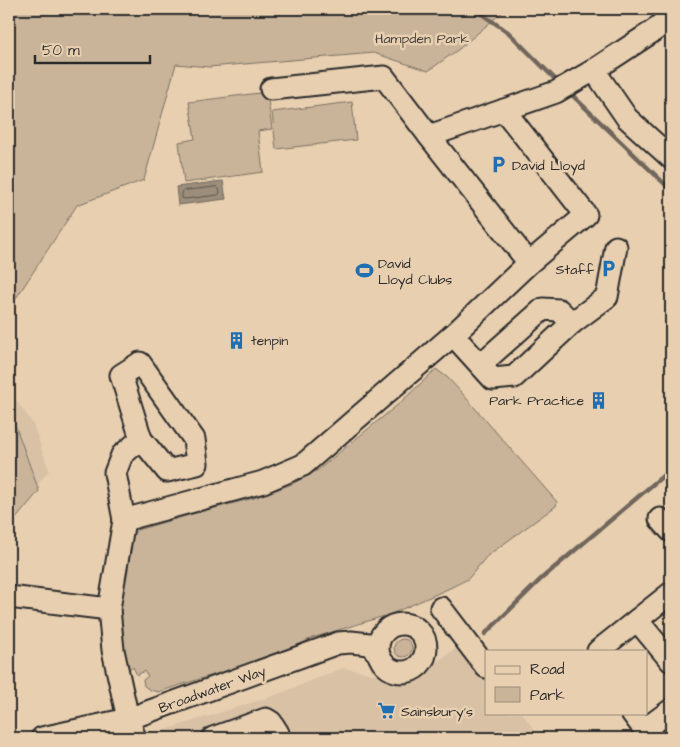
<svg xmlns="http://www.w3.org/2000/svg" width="680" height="747" viewBox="0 0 680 747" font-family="'Architects Daughter',sans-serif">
	<rect width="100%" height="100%" fill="#e8cfb0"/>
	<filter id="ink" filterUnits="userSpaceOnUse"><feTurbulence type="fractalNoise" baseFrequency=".02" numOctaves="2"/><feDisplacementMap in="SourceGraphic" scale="10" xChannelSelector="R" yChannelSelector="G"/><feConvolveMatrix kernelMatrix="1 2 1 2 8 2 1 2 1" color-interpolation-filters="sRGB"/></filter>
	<g filter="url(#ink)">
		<g fill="#d8c1a5">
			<path d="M9 390 33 424 49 470 9 523Z"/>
			<path d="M470 639 486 663V713H522L540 738H139L276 695 343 668 384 676 405 684Z"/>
		</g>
		<g fill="#c9b49a" stroke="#7a7062">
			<path d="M9 9H506L459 49 428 71 374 53 209 67 176 64 144 180 77 205 9 309Z"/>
			<path d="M267 92 272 129 258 131 263 172 184 183 179 142 195 139 189 102Z"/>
			<path d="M352 102 356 140 276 149 272 112Z"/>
			<path d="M436 369 448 378 460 391 557 502 556 506 487 556 468 579 450 588 391 614 312 638 283 653 158 692 150 690 144 686 143 680 148 676 144 671 137 675 133 667 128 669 117 631V608L132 536 137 530 196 513 254 498 292 484 318 470 401 402Z"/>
			<path d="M9 408 39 491 9 527Z"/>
			<circle cx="403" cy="648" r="9"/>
		</g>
		<path fill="#9d8e7b" stroke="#6f665b" d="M223 181 226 199 178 205 176 187Z"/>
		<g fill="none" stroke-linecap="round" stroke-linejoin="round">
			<path stroke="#59534b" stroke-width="1" d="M217 187 219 189 220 193 218 195 185 199 182 198V193L183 191Z"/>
			<g stroke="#6f665b" stroke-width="4.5">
				<path d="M474 9 508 32 554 78"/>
				<path d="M573 96 671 190"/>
				<path d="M485 634 541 579 671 469"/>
			</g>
			<defs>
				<g id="minor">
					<path d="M594 70 627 118 671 158"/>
					<path d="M271 89 384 77 429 136"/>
					<path d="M529 263 429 136 556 92 594 70 655 30 671 15"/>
					<path d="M572 323 607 297 616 247"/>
					<path d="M453 335 493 379 514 377 572 323 559 310 543 309 480 365"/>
					<path d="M660 519 671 531"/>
					<path d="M124 520 115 473 122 455 141 439 121 375 140 363 194 439 197 464 167 471 141 439"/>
					<path d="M9 597 109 609"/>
					<path d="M441 608 486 667"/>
					<path d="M637 620 671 661"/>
					<circle cx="402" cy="648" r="24"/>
					<path d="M598 651 671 593"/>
					<path d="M632 713 641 725 648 727 671 710"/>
					<path d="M42 738 128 719 338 643 351 642 369 644 378 653"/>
					<path d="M135 738 128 719 113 650 109 609 124 520 263 482 303 465 453 335 529 263 586 215 504 110"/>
					<path d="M213 738 266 719 271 722 278 733"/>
				</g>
			</defs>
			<use href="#minor" stroke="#2b2b2b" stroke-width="25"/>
			<use href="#minor" stroke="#e8cfb0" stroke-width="21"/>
		</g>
	</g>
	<defs>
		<symbol id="parking-bare" viewBox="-9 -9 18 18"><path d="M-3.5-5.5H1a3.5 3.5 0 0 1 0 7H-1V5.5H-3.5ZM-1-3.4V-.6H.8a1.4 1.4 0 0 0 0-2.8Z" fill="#1f6fb2" stroke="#e8cfb0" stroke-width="2.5" paint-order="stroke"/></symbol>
		<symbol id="stadium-bare" viewBox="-9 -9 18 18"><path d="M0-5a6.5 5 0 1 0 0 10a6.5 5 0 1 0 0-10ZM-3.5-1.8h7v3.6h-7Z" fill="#1f6fb2" stroke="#e8cfb0" stroke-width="2.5" paint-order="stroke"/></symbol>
		<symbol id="building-bare" viewBox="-9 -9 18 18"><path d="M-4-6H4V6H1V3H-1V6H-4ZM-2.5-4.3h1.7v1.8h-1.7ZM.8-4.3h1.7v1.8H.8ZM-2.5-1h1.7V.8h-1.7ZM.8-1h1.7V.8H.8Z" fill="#1f6fb2" stroke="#e8cfb0" stroke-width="2.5" paint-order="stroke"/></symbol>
		<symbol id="supermarket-bare" viewBox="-9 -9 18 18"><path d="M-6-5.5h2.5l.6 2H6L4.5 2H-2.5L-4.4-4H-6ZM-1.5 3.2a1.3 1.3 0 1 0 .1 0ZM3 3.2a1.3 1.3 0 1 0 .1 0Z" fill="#1f6fb2" stroke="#e8cfb0" stroke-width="2.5" paint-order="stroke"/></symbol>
	</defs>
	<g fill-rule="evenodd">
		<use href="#parking-bare" x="486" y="152" width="25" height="25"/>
		<use href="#parking-bare" x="596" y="256" width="25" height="25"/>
		<use href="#stadium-bare" x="352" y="258" width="25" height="25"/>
		<use href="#building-bare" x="224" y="328" width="25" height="25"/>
		<use href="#building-bare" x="586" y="388" width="25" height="25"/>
		<use href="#supermarket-bare" x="374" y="698" width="25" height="25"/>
	</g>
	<g text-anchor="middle" stroke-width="5" stroke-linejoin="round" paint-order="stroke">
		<g font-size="14" fill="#43403c" stroke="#e8cfb0">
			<text x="422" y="43">Hampden Park</text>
		</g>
		<g font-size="14" fill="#2b2b2b" stroke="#e8cfb0" text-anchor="start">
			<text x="512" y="170">David Lloyd</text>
			<text x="378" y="268">David<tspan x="378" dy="16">Lloyd Clubs</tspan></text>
			<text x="594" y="274" text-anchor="end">Staff</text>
			<text x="251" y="345">tenpin</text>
			<text x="584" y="405" text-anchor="end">Park Practice</text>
			<text x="401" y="716">Sainsbury's</text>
		</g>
		<g font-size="14" fill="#2b2b2b" stroke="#e8cfb0">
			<text transform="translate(212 689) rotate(-20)" y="5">Broadwater Way</text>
		</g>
	</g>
	<rect width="680" height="747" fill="none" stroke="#e8cfb0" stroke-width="30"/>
	<rect x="15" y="15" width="650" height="717" fill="none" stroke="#2b2b2b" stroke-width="2" filter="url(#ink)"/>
	<rect x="485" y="650" width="162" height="65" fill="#e8cfb0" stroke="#9c8d7b"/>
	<rect x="495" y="666" width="25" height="8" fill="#e8cfb0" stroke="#9c8d7b"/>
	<text x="530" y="674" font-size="15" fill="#2b2b2b">Road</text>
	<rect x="495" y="687" width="25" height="15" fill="#c9b49a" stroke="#9c8d7b"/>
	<text x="530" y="700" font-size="15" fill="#2b2b2b">Park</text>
	<path d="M35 55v8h115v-8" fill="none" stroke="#2b2b2b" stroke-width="2.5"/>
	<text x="42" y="55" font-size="15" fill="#2b2b2b" stroke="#e8cfb0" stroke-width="4" paint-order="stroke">50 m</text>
</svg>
